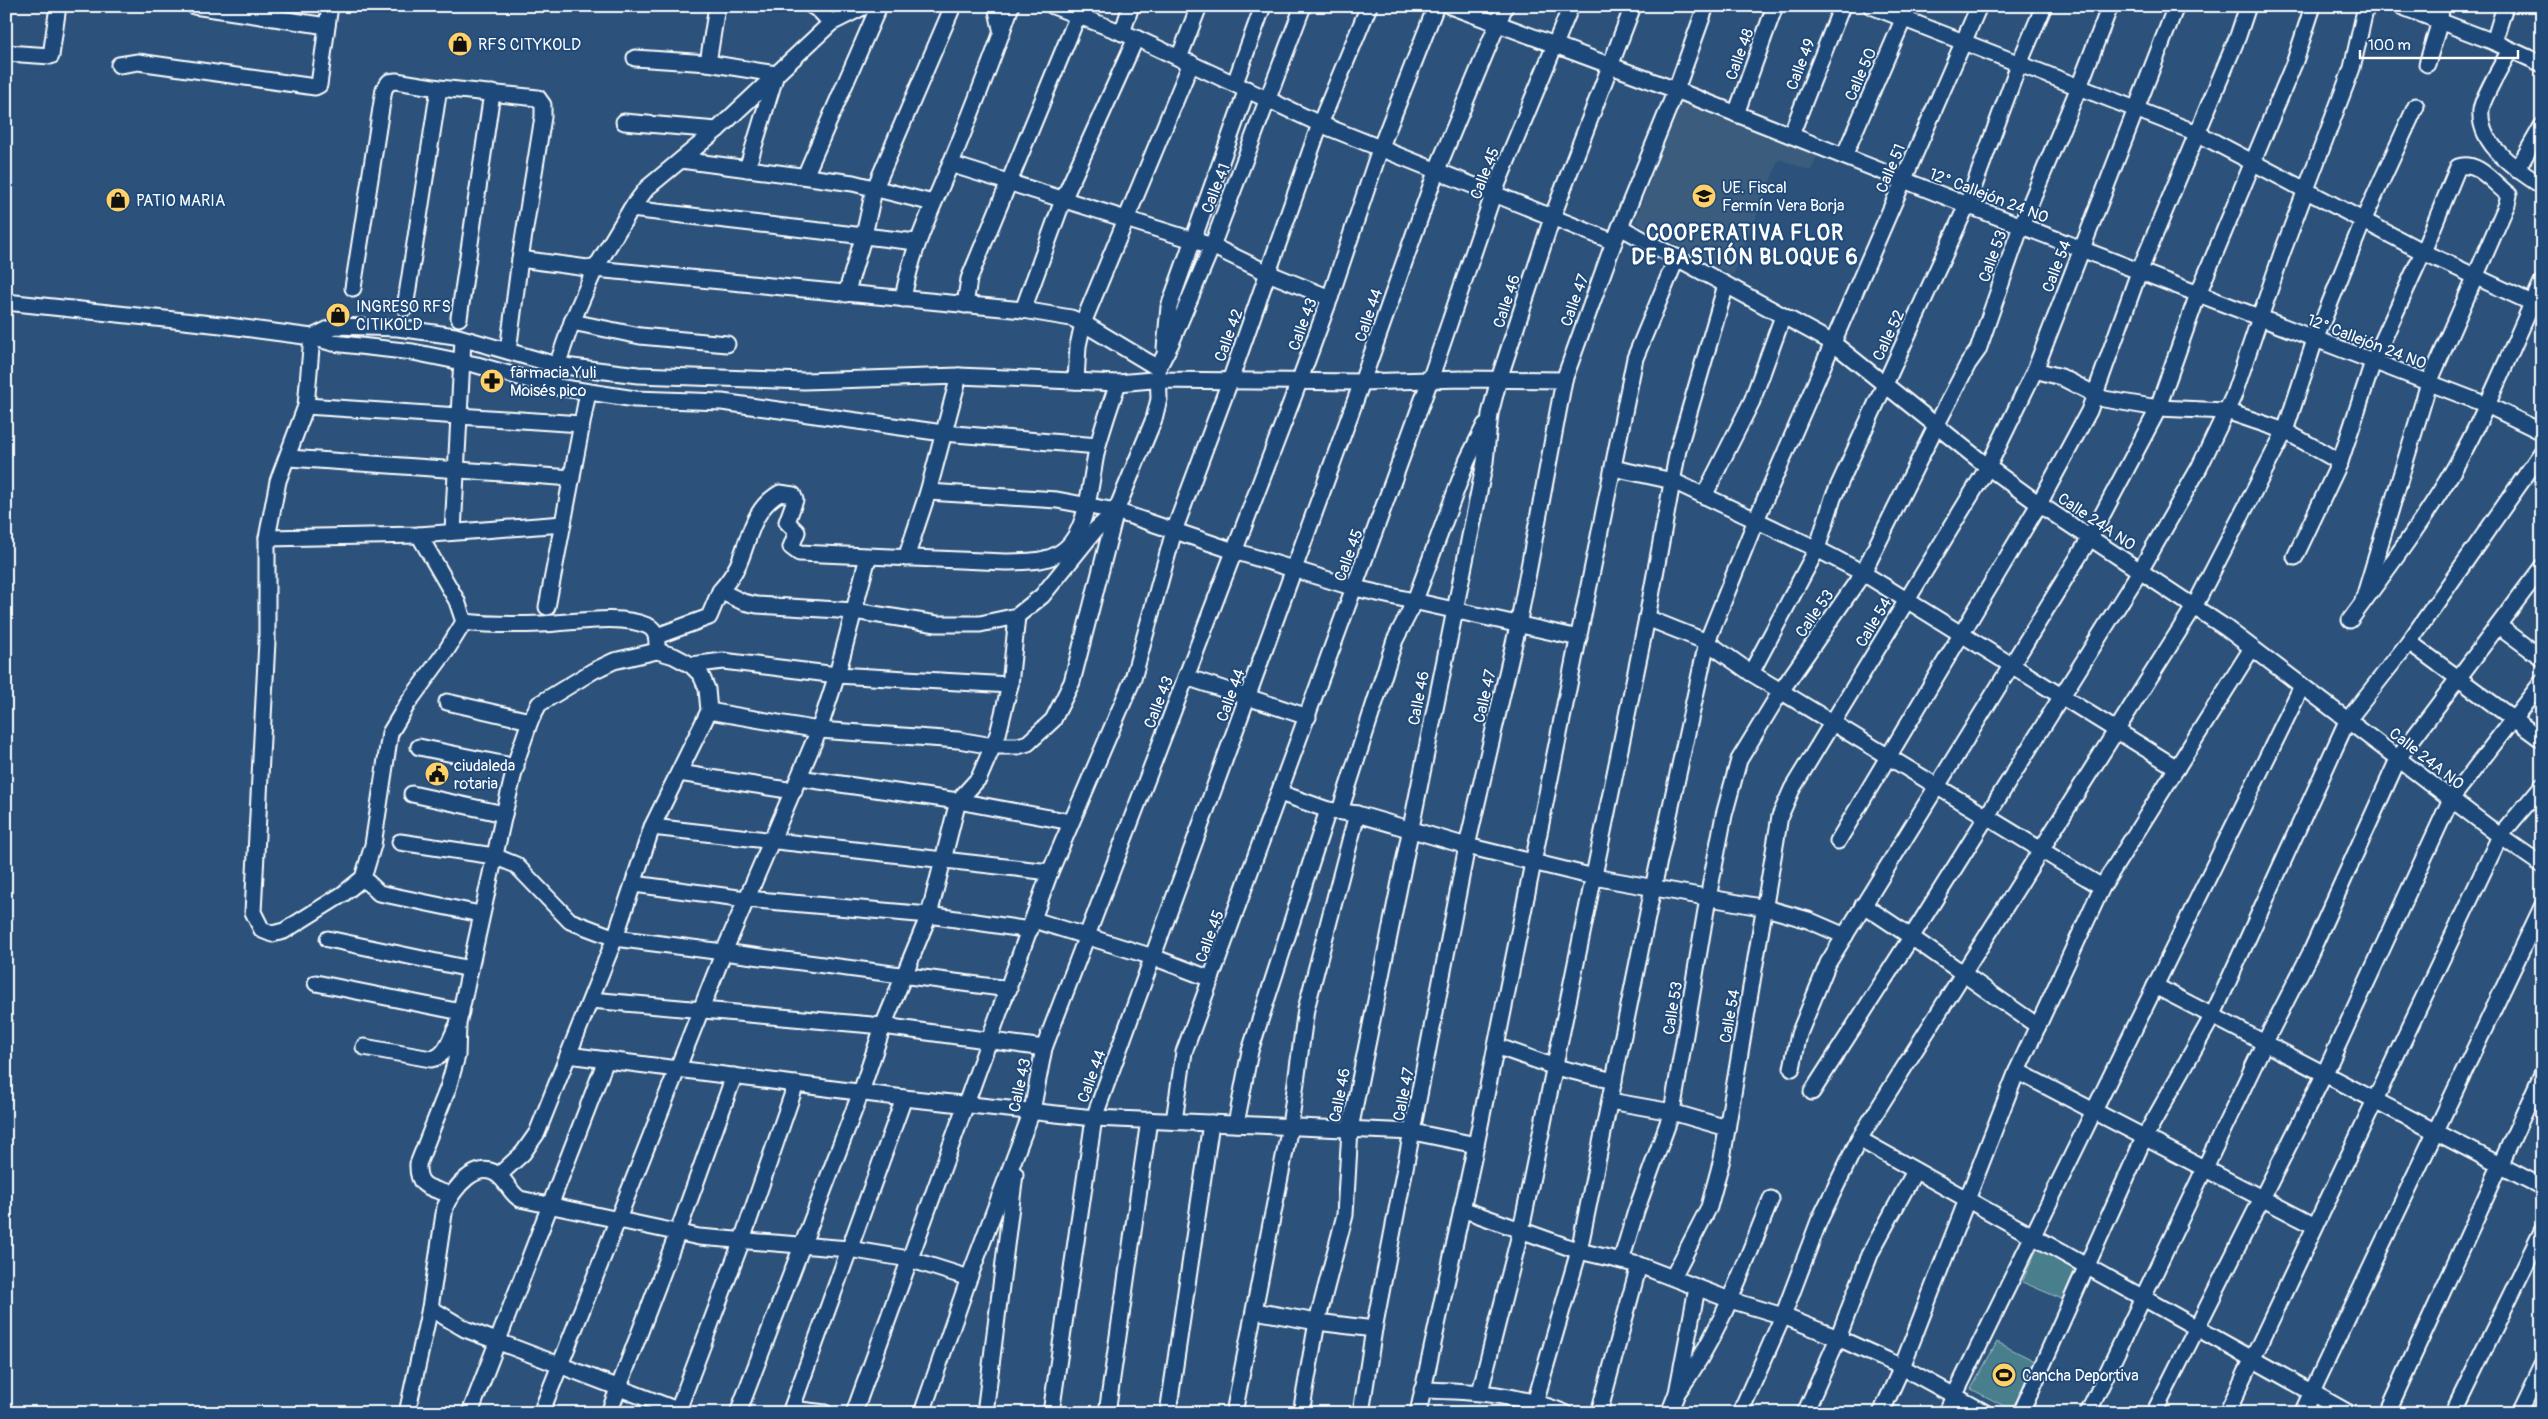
<svg xmlns="http://www.w3.org/2000/svg" width="2548" height="1419" viewBox="0 0 2548 1419" font-family="Pangolin,sans-serif">
	<rect width="100%" height="100%" fill="#2c527b"/>
	<filter id="ink" filterUnits="userSpaceOnUse"><feTurbulence type="fractalNoise" baseFrequency=".02" numOctaves="2"/><feDisplacementMap in="SourceGraphic" scale="10" xChannelSelector="R" yChannelSelector="G"/><feConvolveMatrix kernelMatrix="1 2 1 2 8 2 1 2 1" color-interpolation-filters="sRGB"/></filter>
	<g filter="url(#ink)">
		<path fill="#3b5c7d" d="M1680 97 1818 154 1811 171 1779 159 1733 275 1635 222Z"/>
		<g fill="#497e8c" stroke="#a4bec6">
			<path d="M2038 1247 2076 1267 2062 1299 2022 1282Z"/>
			<path d="M1997 1342 2035 1361 2012 1410 1971 1389Z"/>
		</g>
		<g fill="none" stroke-linecap="round" stroke-linejoin="round">
			<defs>
				<g id="minor">
					<path d="M812 6 820 11 831 23"/>
					<path d="M996 6 1002 33"/>
					<path d="M1053 6 1136 38 1320 124 1614 242"/>
					<path d="M1450 6 1676 90 1967 205 2487 405 2542 432"/>
					<path d="M1871 6 2197 133 2423 252 2532 303"/>
					<path d="M2400 6 2494 42 2542 64"/>
					<path d="M327 26 330 6"/>
					<path d="M1122 33 1131 6"/>
					<path d="M2494 42 2505 6"/>
					<path d="M2510 50C2503 63 2482 98 2481 110 2478 145 2517 170 2542 186"/>
					<path d="M6 53 51 56 58 6"/>
					<path d="M635 58 708 63 776 74 747 169"/>
					<path d="M1179 58 1199 6"/>
					<path d="M708 63 717 6"/>
					<path d="M2427 64 2440 21 2441 6"/>
					<path d="M119 65 138 62 315 87 319 85 327 26 194 6"/>
					<path d="M1235 83 1263 6"/>
					<path d="M1736 114 1775 6"/>
					<path d="M624 122 717 130"/>
					<path d="M1791 135 1842 6"/>
					<path d="M1844 156 1909 6"/>
					<path d="M681 160 853 183 933 203"/>
					<path d="M950 164 1212 246 1268 273 1330 298"/>
					<path d="M2517 170 2542 126"/>
					<path d="M805 176 879 6"/>
					<path d="M631 209 916 242"/>
					<path d="M1620 227 1833 343 1988 467 2039 504 2226 628 2500 836 2542 865"/>
					<path d="M520 259 595 269 631 209 647 188 717 130 831 23 865 6"/>
					<path d="M353 288 384 89 389 82 396 81 439 88 538 98 543 105V117L520 259 508 351"/>
					<path d="M846 294 864 235 874 190 953 6"/>
					<path d="M903 299C912 247 931 211 951 163 972 111 993 59 1011 6"/>
					<path d="M6 302 221 325 312 337 333 343 413 352 477 365 551 386 635 399 722 402 943 433 1098 446"/>
					<path d="M965 305 969 279 1078 15"/>
					<path d="M405 308 439 88"/>
					<path d="M1023 310 1063 200 1136 38"/>
					<path d="M459 318 492 93"/>
					<path d="M572 322 640 336 727 344"/>
					<path d="M312 337 335 326 398 328 455 336 556 365 638 375 804 381 959 376 1118 383 1152 380 1362 382 1461 379 1564 380"/>
					<path d="M312 337 306 406 278 481 267 538V641L253 912 262 930 272 934 284 931 343 894 363 878 373 845 390 733 408 703 446 651 464 622 457 601 419 535"/>
					<path d="M1165 348 1169 307 1247 89"/>
					<path d="M2035 370 2061 377 2104 399 2158 408 2226 411 2285 431 2340 462"/>
					<path d="M554 374 572 322 595 269 1023 310 1071 318 1083 323 1158 368"/>
					<path d="M1076 381 1078 346 1083 323 1191 63"/>
					<path d="M306 406 581 424"/>
					<path d="M289 458 572 478"/>
					<path d="M1613 468 1673 481 1817 549 1863 573 2177 768"/>
					<path d="M928 492 1057 500 1116 511 1234 551 1355 588 1579 638"/>
					<path d="M1704 496 1752 401 1783 316"/>
					<path d="M453 532 463 339"/>
					<path d="M267 538 419 535 563 524"/>
					<path d="M2295 557 2340 462 2373 362 2423 252 2458 167C2478 160 2494 184 2509 195L2507 204 2429 383 2363 601"/>
					<path d="M906 558 928 492 959 376"/>
					<path d="M720 591C727 583 733 575 738 565 750 538 752 509 780 493L793 495 795 500 787 522 797 532 791 547 799 553 1005 562C1024 561 1045 563 1061 552 1090 533 1090 476 1098 445 1104 424 1111 403 1118 383"/>
					<path d="M547 607 588 392"/>
					<path d="M1647 618 1707 642 1751 673 2102 887"/>
					<path d="M2350 620C2386 571 2423 522 2454 469 2488 410 2513 344 2542 282"/>
					<path d="M464 622C489 625 515 625 541 624 571 623 620 613 648 626 656 630 657 637 657 645"/>
					<path d="M2499 626 2542 658"/>
					<path d="M657 636 709 617 720 591 743 602 757 605 854 611 937 624H980L1017 616 1042 596 1096 529 1116 511"/>
					<path d="M2409 642 2542 740"/>
					<path d="M691 665 723 661 837 675 1010 685"/>
					<path d="M1751 673 1817 549 1833 498 1967 205 2019 64 2044 6"/>
					<path d="M1186 677 1308 717"/>
					<path d="M447 702 530 721"/>
					<path d="M709 711 819 730 958 740 993 746H1018L1028 743 1053 720 1072 682 1116 511 1154 419 1159 399 1158 368 1171 343 1212 246 1303 6"/>
					<path d="M419 747 516 767"/>
					<path d="M679 773 794 791"/>
					<path d="M799 778 958 801 1071 822"/>
					<path d="M1280 793 1328 810 1357 814 1467 846 1594 877 1766 908 1808 920 1845 936"/>
					<path d="M412 794 504 814"/>
					<path d="M1340 811 1395 640 1414 603 1467 461 1485 425"/>
					<path d="M652 827 1050 872"/>
					<path d="M1838 841 2039 504 2089 411 2139 272 2238 36 2248 6"/>
					<path d="M400 842 494 856 516 865 570 921 615 938 1009 989"/>
					<path d="M363 878 379 893 480 914"/>
					<path d="M634 884 746 899 929 915 1030 930"/>
					<path d="M1863 905C1923 943 1979 986 2038 1026"/>
					<path d="M1034 920 1153 957 1211 979"/>
					<path d="M328 939 470 969"/>
					<path d="M316 983 461 1012"/>
					<path d="M2155 986 2542 1187"/>
					<path d="M591 1000 883 1026 1044 1048"/>
					<path d="M1496 1046 1555 1067 1614 1081"/>
					<path d="M364 1047 431 1059C446 1057 450 1040 456 1028"/>
					<path d="M568 1055 904 1098 1094 1118 1413 1132 1476 1145"/>
					<path d="M1792 1068 1799 1034 1828 963 2090 538 2156 413 2198 294 2295 61 2313 6"/>
					<path d="M2017 1071 2315 1226"/>
					<path d="M1812 1092 1912 936 2140 571 2199 468 2233 397 2282 253 2352 68 2366 6"/>
					<path d="M1610 1101 1672 1112 1727 1128"/>
					<path d="M1174 1121 1184 1052 1430 380 1493 195 1571 6"/>
					<path d="M1236 1124 1250 1051 1328 810"/>
					<path d="M1859 1139 2349 1413"/>
					<path d="M450 1195C431 1187 417 1189 418 1164L448 1088 457 1056 458 1024 504 814 518 756 530 721 539 704 593 671 614 661 657 651 674 656 691 665 701 675 707 689 709 711 652 827 615 938 537 1133 523 1153 499 1175"/>
					<path d="M1462 1209 1579 1251 1639 1265 1730 1300 1783 1316 1838 1338 1902 1367 1986 1413"/>
					<path d="M1621 1261 1636 1211 1672 1112 1708 898 1724 815 1739 760 1781 691 1863 573 1936 426 1968 364 1978 350 2021 226 2079 87 2110 6"/>
					<path d="M1673 1277 1709 1207 1722 1159 1780 816 1792 789 1988 467 2035 370 2176 6"/>
					<path d="M430 1308 465 1329 685 1413"/>
					<path d="M1255 1311 1317 1322 1374 1329"/>
					<path d="M1422 1390C1472 1391 1519 1394 1565 1413"/>
					<path d="M1480 1392 1521 1230 1647 618 1678 450 1726 285"/>
					<path d="M1677 1393C1720 1336 1744 1265 1771 1199"/>
					<path d="M792 1409 825 1413"/>
					<path d="M407 1413 430 1308 445 1207C452 1190 478 1157 499 1176 508 1183 510 1193 520 1199L699 1237 849 1249 909 1259 969 1278"/>
					<path d="M470 1413 606 1060"/>
					<path d="M541 1413 723 954 819 730 837 675 868 557"/>
					<path d="M609 1413 678 1232 734 1076"/>
					<path d="M677 1413 742 1240 796 1084"/>
					<path d="M738 1413 861 1092 883 1026 929 915 958 801 979 778 998 734 1010 685 1017 616"/>
					<path d="M790 1413 904 1098"/>
					<path d="M854 1413 1050 872 1133 679 1174 531 1230 381 1320 124 1369 6"/>
					<path d="M922 1413 969 1278 1032 1111 1044 1048 1299 382 1330 298 1380 149 1436 6"/>
					<path d="M985 1413 1015 1174"/>
					<path d="M1051 1413 1094 1118 1362 382 1436 172 1505 6"/>
					<path d="M1107 1413 1149 1120"/>
					<path d="M1168 1413 1211 1123"/>
					<path d="M1234 1413 1290 1126 1306 1009 1357 814"/>
					<path d="M1301 1413 1317 1322 1345 1215 1350 1129 1485 462 1490 414 1499 379 1552 218 1633 6"/>
					<path d="M1361 1413 1374 1329 1467 846 1518 626 1564 380 1614 242 1676 90 1706 6"/>
					<path d="M1418 1413 1476 1145 1635 358 1677 257"/>
					<path d="M1532 1413 1579 1251 1653 888 1707 642 1756 520 1979 6"/>
					<path d="M1599 1413 1639 1265"/>
					<path d="M1669 1413 1677 1393 1697 1288"/>
					<path d="M1740 1413 1783 1316 1819 1221 1859 1139 2194 607 2285 431 2315 340 2363 221 2416 106"/>
					<path d="M1805 1413 1838 1338 1871 1252 1915 1171"/>
					<path d="M1881 1413 1902 1367 2017 1071 2102 887 2252 648"/>
					<path d="M1946 1413 2302 686"/>
					<path d="M2021 1413 2144 1138 2212 1017 2347 721 2409 642 2542 452"/>
					<path d="M2088 1413 2264 1044 2310 954 2399 757 2542 567"/>
					<path d="M2154 1413 2324 1075 2451 799 2542 682"/>
					<path d="M2227 1413 2500 836 2542 786"/>
					<path d="M2302 1413 2542 907"/>
					<path d="M2387 1413 2542 1074"/>
					<path d="M2453 1413 2542 1231"/>
					<path d="M2519 1413 2542 1365"/>
				</g>
			</defs>
			<use href="#minor" stroke="#fff" stroke-width="19"/>
			<use href="#minor" stroke="#1f4a7a" stroke-width="15"/>
		</g>
	</g>
	<defs>
		<symbol id="shop-disc" viewBox="-11 -11 22 22"><circle r="9.5" fill="#ffd166" stroke="#1f4a7a"/><path d="M-5-2.5h2.3a2.7 3.5 0 0 1 5.4 0H5L5.5 6h-11ZM-1.5-2.5h3a1.5 2.3 0 0 0-3 0Z" fill="#111"/></symbol>
		<symbol id="school-disc" viewBox="-11 -11 22 22"><circle r="9.5" fill="#ffd166" stroke="#1f4a7a"/><path d="M0-5L7-2L0 1L-7-2ZM-4 1L0 2.5L4 1V4Q0 6-4 4Z" fill="#111"/></symbol>
		<symbol id="pharmacy-disc" viewBox="-11 -11 22 22"><circle r="9.5" fill="#ffd166" stroke="#1f4a7a"/><path d="M-2-6h4v4h4v4h-4v4h-4v-4h-4v-4h4Z" fill="#111"/></symbol>
		<symbol id="civic-disc" viewBox="-11 -11 22 22"><circle r="9.5" fill="#ffd166" stroke="#1f4a7a"/><path d="M-.6-6.5H3V-4.5H.6V-3L4-1V1h2V6H-6V1h2V-1L-.6-3ZM-1.2 2.5V6h2.4V2.5Z" fill="#111"/></symbol>
		<symbol id="stadium-disc" viewBox="-11 -11 22 22"><circle r="9.5" fill="#ffd166" stroke="#1f4a7a"/><path d="M0-5a6.5 5 0 1 0 0 10a6.5 5 0 1 0 0-10ZM-3.5-1.8h7v3.6h-7Z" fill="#111"/></symbol>
	</defs>
	<g fill-rule="evenodd">
		<use href="#shop-disc" x="446" y="30" width="28" height="28"/>
		<use href="#school-disc" x="1690" y="182" width="28" height="28"/>
		<use href="#shop-disc" x="104" y="186" width="28" height="28"/>
		<use href="#shop-disc" x="324" y="301" width="28" height="28"/>
		<use href="#pharmacy-disc" x="478" y="367" width="28" height="28"/>
		<use href="#civic-disc" x="423" y="760" width="28" height="28"/>
		<use href="#stadium-disc" x="1990" y="1361" width="28" height="28"/>
	</g>
	<g text-anchor="middle" stroke-width="4" stroke-linejoin="round" paint-order="stroke">
		<g font-size="16" fill="#fff" stroke="#1f4a7a" text-anchor="start">
			<text x="478" y="50">RFS CITYKOLD</text>
			<text x="1722" y="193">UE. Fiscal<tspan x="1722" dy="18">Fermín Vera Borja</tspan></text>
			<text x="136" y="206">PATIO MARIA</text>
			<text x="356" y="312">INGRESO RFS<tspan x="356" dy="18">CITIKOLD</tspan></text>
			<text x="510" y="378">farmacia Yuli<tspan x="510" dy="18">Moisés pico</tspan></text>
			<text x="454" y="771">ciudaleda<tspan x="454" dy="18">rotaria</tspan></text>
			<text x="2022" y="1381">Cancha Deportiva</text>
		</g>
		<g font-size="16" fill="#fff" stroke="#1f4a7a">
			<text transform="translate(1739 54) rotate(-70)" y="6">Calle 48</text>
			<text transform="translate(1800 64) rotate(-69)" y="6">Calle 49</text>
			<text transform="translate(1860 74) rotate(-67)" y="6">Calle 50</text>
			<text transform="translate(1890 168) rotate(-67)" y="6">Calle 51</text>
			<text transform="translate(1484 173) rotate(-69)" y="6">Calle 45</text>
			<text transform="translate(1215 188) rotate(-69)" y="6">Calle 41</text>
			<text transform="translate(1989 195) rotate(21)" y="6">12° Callejón 24 NO</text>
			<text transform="translate(1992 256) rotate(-70)" y="6">Calle 53</text>
			<text transform="translate(2056 266) rotate(-69)" y="6">Calle 54</text>
			<text transform="translate(1574 300) rotate(-70)" y="6">Calle 47</text>
			<text transform="translate(1506 301) rotate(-72)" y="6">Calle 46</text>
			<text transform="translate(1368 315) rotate(-71)" y="6">Calle 44</text>
			<text transform="translate(1302 324) rotate(-70)" y="6">Calle 43</text>
			<text transform="translate(1228 335) rotate(-70)" y="6">Calle 42</text>
			<text transform="translate(1888 335) rotate(-65)" y="6">Calle 52</text>
			<text transform="translate(2367 341) rotate(21)" y="6">12° Callejón 24 NO</text>
			<text transform="translate(2097 521) rotate(34)" y="6">Calle 24A NO</text>
			<text transform="translate(1348 555) rotate(-70)" y="6">Calle 45</text>
			<text transform="translate(1814 613) rotate(-55)" y="6">Calle 53</text>
			<text transform="translate(1873 622) rotate(-59)" y="6">Calle 54</text>
			<text transform="translate(1230 695) rotate(-70)" y="6">Calle 44</text>
			<text transform="translate(1484 696) rotate(-77)" y="6">Calle 47</text>
			<text transform="translate(1418 698) rotate(-79)" y="6">Calle 46</text>
			<text transform="translate(1158 702) rotate(-69)" y="6">Calle 43</text>
			<text transform="translate(2427 758) rotate(38)" y="6">Calle 24A NO</text>
			<text transform="translate(1209 936) rotate(-70)" y="6">Calle 45</text>
			<text transform="translate(1672 1008) rotate(-81)" y="6">Calle 53</text>
			<text transform="translate(1729 1016) rotate(-80)" y="6">Calle 54</text>
			<text transform="translate(1091 1076) rotate(-70)" y="6">Calle 44</text>
			<text transform="translate(1019 1085) rotate(-78)" y="6">Calle 43</text>
			<text transform="translate(1403 1094) rotate(-79)" y="6">Calle 47</text>
			<text transform="translate(1339 1095) rotate(-79)" y="6">Calle 46</text>
		</g>
		<g font-size="21" font-weight="bold" letter-spacing="1" fill="#fff" stroke="#1f4a7a">
			<text x="1745" y="240">COOPERATIVA FLOR<tspan x="1745" dy="24">DE BASTIÓN BLOQUE 6</tspan></text>
		</g>
	</g>
	<rect width="2548" height="1419" fill="none" stroke="#1f4a7a" stroke-width="25"/>
	<rect x="12" y="12" width="2523" height="1394" fill="none" stroke="#fff" stroke-width="2" filter="url(#ink)"/>
	<path d="M2360 50v8h158v-8" fill="none" stroke="#ffffff" stroke-width="2.5"/>
	<text x="2368" y="50" font-size="15" fill="#ffffff" stroke="#1f4a7a" stroke-width="4" paint-order="stroke">100 m</text>
</svg>
